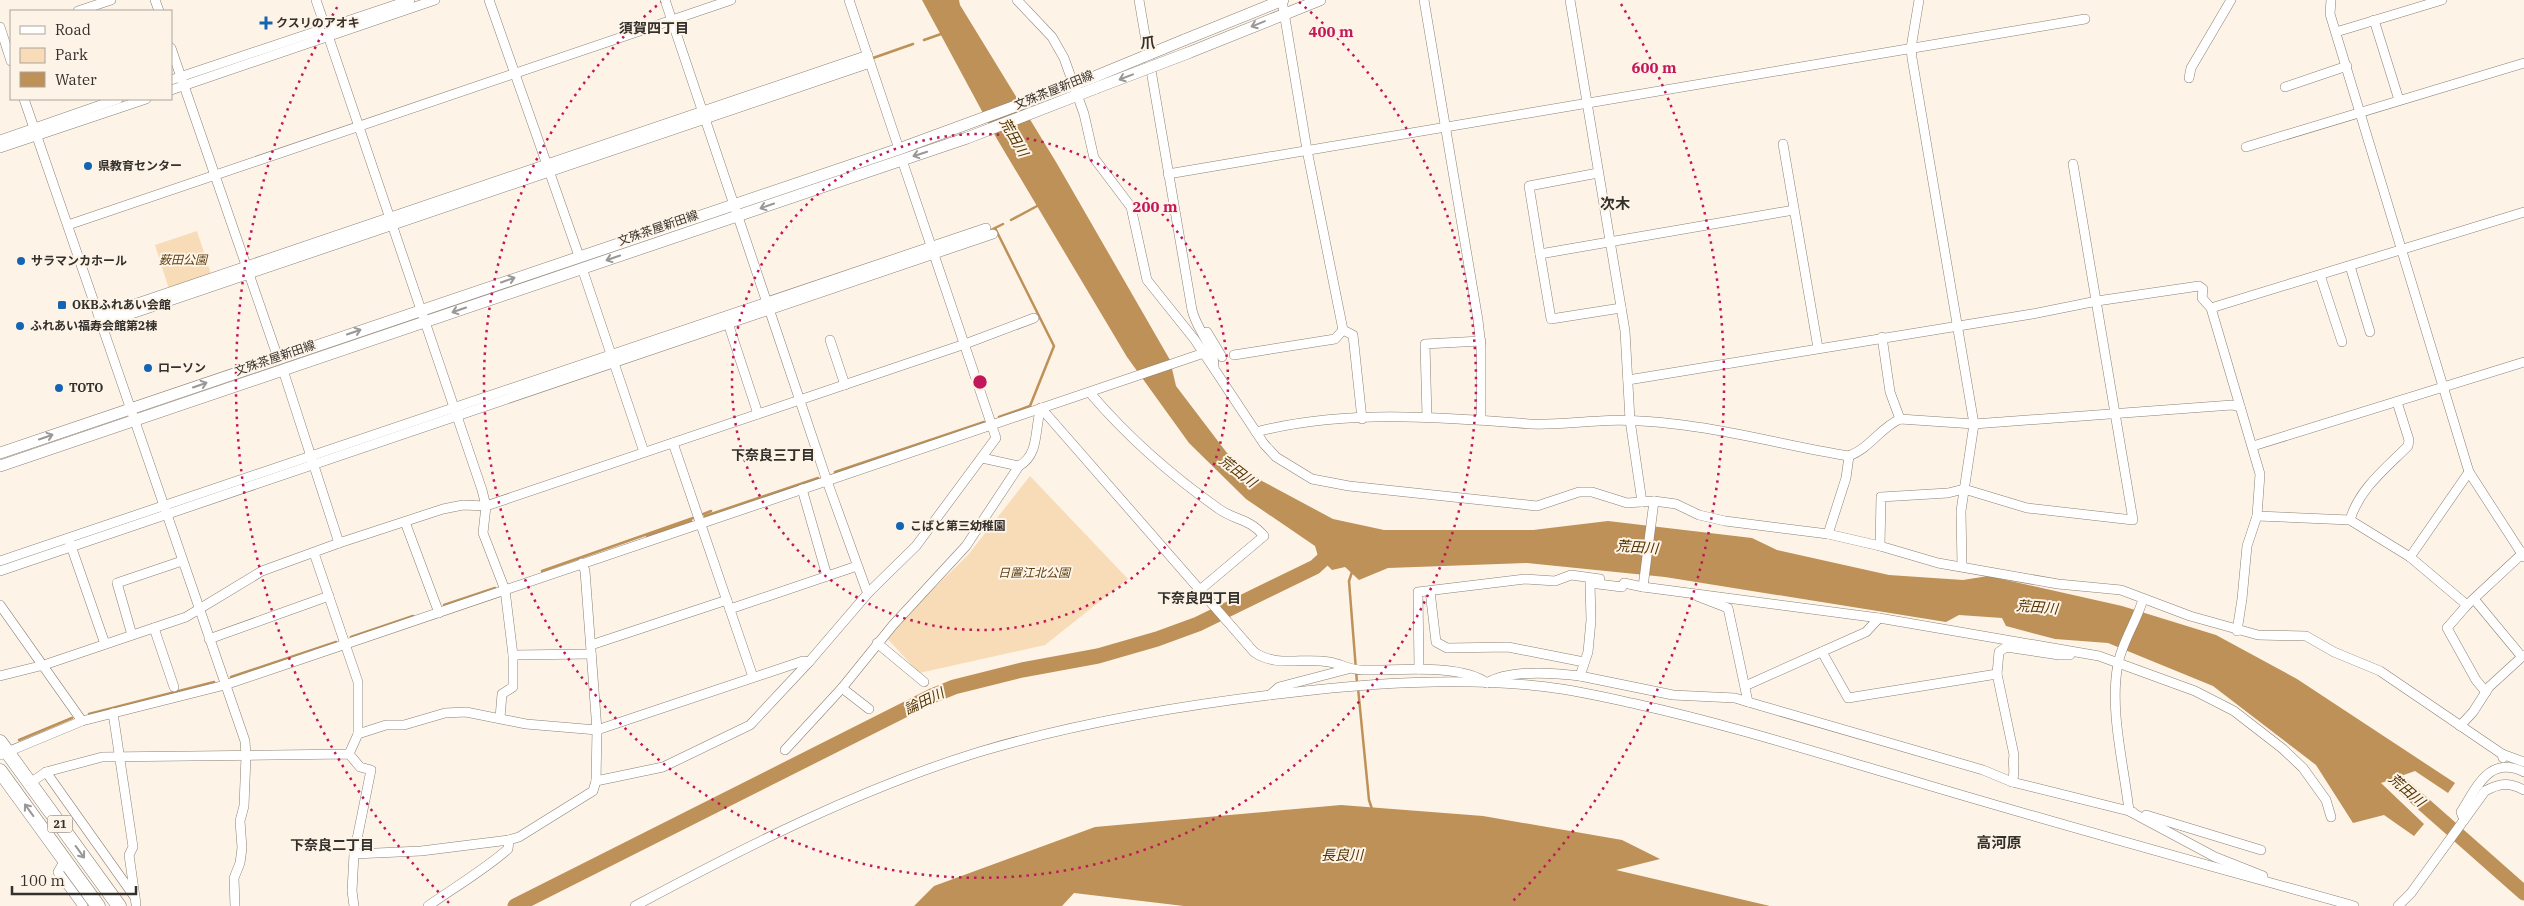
<svg xmlns="http://www.w3.org/2000/svg" width="2524" height="906" viewBox="0 0 2524 906" font-family="'IBM Plex Serif','Noto Sans JP',serif">
	<rect width="100%" height="100%" fill="#fdf3e7"/>
	<g fill="#f8dbb7">
		<path d="M197 231 211 274 169 289 155 245Z"/>
		<path d="M1030 476 1128 579 1045 645 919 673 885 636 968 555Z"/>
	</g>
	<g fill="#bd9157">
		<path d="M922 0H959L960 5 1056 162 1170 360 1176 386 1227 453 1262 481 1333 519 1384 530H1533L1608 521 1752 538 1777 550 1889 575 1963 580 1988 576 2122 606 2216 635 2297 679 2455 783 2448 793 2415 771 2381 783 2424 824 2414 836 2384 815 2353 823 2316 765 2213 686 2108 643 2055 639 2006 626 2002 618 1959 615 1946 622 1665 577 1527 563 1388 568 1359 580 1345 567 1332 570 1318 556 1315 546 1246 499 1189 443 1127 357 997 139Z"/>
		<path d="M1341 805 1483 816 1622 840 1660 859 1616 870 1770 906H1184L1074 893 1062 906H914L934 886 1095 827Z"/>
	</g>
	<g fill="none" stroke-linecap="round" stroke-linejoin="round">
		<g stroke="#bd9157" stroke-width="2.5">
			<path d="M924 40 941 34"/>
			<path d="M873 58 913 44"/>
			<path d="M1011 220 1039 205"/>
			<path d="M995 228 1054 346 1030 406 999 417"/>
			<path d="M989 231 1003 224"/>
			<path d="M835 472 984 422"/>
			<path d="M169 509 309 461"/>
			<path d="M701 515 711 511"/>
			<path d="M705 516 818 478"/>
			<path d="M647 536 691 521"/>
			<path d="M542 571 696 517"/>
			<path d="M1352 572 1349 581 1357 683"/>
			<path d="M444 605 495 588"/>
			<path d="M351 637 413 616"/>
			<path d="M231 677 336 642"/>
			<path d="M1358 688 1369 800 1372 809"/>
			<path d="M89 714 214 682"/>
			<path d="M19 740 72 718"/>
		</g>
		<g stroke="#bd9157" stroke-width="15">
			<path d="M2379 765 2524 893"/>
			<path d="M515 906 932 696 954 687 1022 670 1098 656 1157 639 1198 624 1315 567 1338 546"/>
		</g>
		<defs>
			<g id="minor">
				<path d="M155 0 159 11"/>
				<path d="M316 0 482 490 486 506 483 533 505 590 513 655 591 654"/>
				<path d="M489 0 579 256"/>
				<path d="M665 0 827 481 866 589 869 592"/>
				<path d="M849 0 899 149"/>
				<path d="M1017 0 1052 37 1064 58 1084 114 1094 158 1131 207 1147 280 1195 340 1264 444 1276 457 1312 479 1349 486 1537 506 1579 492H1592L1627 503 1654 501 1676 504 1699 515 1725 521 1828 534 1880 546 1938 563 2058 584 2121 590 2190 616 2258 635 2306 636 2334 652 2380 671 2502 754"/>
				<path d="M1139 0 1192 310C1197 331 1214 345 1214 367"/>
				<path d="M1282 0 1307 150 1343 330 1353 335 1362 419"/>
				<path d="M1424 0 1478 320 1481 347V419"/>
				<path d="M1570 0 1625 331 1630 420 1642 502"/>
				<path d="M1919 0 1911 48 1912 58 1974 424 1961 511 1962 566"/>
				<path d="M2331 0 2330 14 2469 472 2524 557"/>
				<path d="M78 11 111 0"/>
				<path d="M2374 20 2399 100"/>
				<path d="M0 27 11 61"/>
				<path d="M2336 32 2442 0"/>
				<path d="M171 48 278 358"/>
				<path d="M2189 78 2191 68 2231 0"/>
				<path d="M171 80 410 0"/>
				<path d="M2285 87 2347 66"/>
				<path d="M171 90 435 0"/>
				<path d="M24 99 245 741 246 756 244 806 240 821 242 848 240 863 234 878 235 906"/>
				<path d="M0 140 118 99"/>
				<path d="M1783 144 1818 348"/>
				<path d="M2246 147 2524 63"/>
				<path d="M0 148 146 99"/>
				<path d="M1168 174 2085 19"/>
				<path d="M68 225 731 0"/>
				<path d="M1540 254 1529 186 1598 173"/>
				<path d="M2350 266 2370 332"/>
				<path d="M582 268 644 452"/>
				<path d="M2320 275 2342 342"/>
				<path d="M1621 308 1551 319 1540 254 1794 210"/>
				<path d="M2211 308 2524 212"/>
				<path d="M99 316 868 55"/>
				<path d="M728 323 758 414"/>
				<path d="M102 324 870 63"/>
				<path d="M1207 332 1222 357"/>
				<path d="M1882 337 1890 392 1900 419"/>
				<path d="M830 340 845 385"/>
				<path d="M1234 355 1335 339 1343 330"/>
				<path d="M283 370 339 543"/>
				<path d="M1628 380 2032 314 2097 301 2199 286 2203 289 2202 298 2211 308 2260 474 2257 516 2247 546 2242 599 2237 631"/>
				<path d="M1090 393C1127 436 1172 476 1219 509 1236 521 1249 518 1264 536L1201 589"/>
				<path d="M1041 408 1254 652C1276 668 1304 657 1329 662 1341 664 1350 670 1362 670 1396 671 1460 663 1487 683"/>
				<path d="M1427 417 1425 344 1481 341"/>
				<path d="M1256 432C1344 409 1441 417 1531 424 1553 425 1576 422 1599 421 1624 419 1649 421 1674 424 1733 430 1790 447 1849 456 1870 448 1880 428 1900 419L1974 424 2232 405 2240 407"/>
				<path d="M673 443 753 677"/>
				<path d="M2253 446 2524 362"/>
				<path d="M982 458 1019 466C1040 454 1034 429 1041 408"/>
				<path d="M802 489 827 576"/>
				<path d="M2257 516 2350 520 2410 557 2467 605 2524 552"/>
				<path d="M2350 520C2359 489 2386 468 2408 446L2409 440 2397 402"/>
				<path d="M405 522 439 613"/>
				<path d="M1828 534 1846 478 1849 456"/>
				<path d="M70 543 105 644"/>
				<path d="M1880 546 1881 497 1948 493 1964 489 2027 508 2133 520 2073 164"/>
				<path d="M314 553 358 682V734"/>
				<path d="M2410 557 2469 472"/>
				<path d="M0 561 986 228"/>
				<path d="M0 571 993 234"/>
				<path d="M1643 587 1879 618 2099 656 2195 691 2234 711 2283 749 2303 768 2326 800 2331 817"/>
				<path d="M1430 591 1436 642 1447 648 1508 647 1584 662"/>
				<path d="M2143 599C2137 621 2122 642 2118 664 2109 710 2124 765 2129 811L2215 857 2263 876"/>
				<path d="M2474 599 2522 657"/>
				<path d="M0 605 82 721"/>
				<path d="M2467 605 2447 628 2476 680 2486 692"/>
				<path d="M730 609 857 566"/>
				<path d="M154 628 174 687"/>
				<path d="M132 635 117 583 182 561"/>
				<path d="M209 639 329 596"/>
				<path d="M877 643 924 682"/>
				<path d="M591 645 727 600"/>
				<path d="M1822 652 1848 698 1997 674"/>
				<path d="M1419 669 1418 592 1525 579 1555 581 1571 575 1600 579"/>
				<path d="M0 676 44 665 186 617 262 571 339 543 443 509 463 505 486 506 965 344 1034 318"/>
				<path d="M1580 676 1673 695 1735 698 1748 702 1728 608 1697 596"/>
				<path d="M1487 683C1510 669 1554 673 1580 676L1588 652 1591 620 1590 583 1622 587 1624 583 1643 587 1654 501"/>
				<path d="M1745 686 1866 632 1879 618"/>
				<path d="M842 688 869 709"/>
				<path d="M1270 695 1279 687 1348 669"/>
				<path d="M1748 702 1983 770 2012 782C2016 773 2012 765 2014 755L1997 674 1999 652 2006 647 2059 655H2070"/>
				<path d="M113 713 133 847 129 855 136 904"/>
				<path d="M500 718 502 694 513 687V655"/>
				<path d="M2460 726 2473 712 2489 687 2524 655"/>
				<path d="M785 750 842 688 893 625 966 546 1019 466"/>
				<path d="M349 754 358 734 386 725H404L445 713 466 712 526 724 597 730 803 661 809 662"/>
				<path d="M0 755 82 721 225 685 1204 353"/>
				<path d="M2503 758 2502 754 2524 762"/>
				<path d="M46 772 134 896"/>
				<path d="M596 781 663 767 750 725 809 662 869 592 916 546 996 438 902 160"/>
				<path d="M2012 782 2133 812"/>
				<path d="M30 783 46 772 102 757 349 754 360 767 371 770 354 854 352 891 354 906"/>
				<path d="M2146 815 2261 850"/>
				<path d="M2464 820 2461 812C2477 787 2489 755 2524 772"/>
				<path d="M354 854 421 851 509 840 519 837 593 791 596 781 597 730 585 571 582 563"/>
				<path d="M65 860 58 872 83 906"/>
				<path d="M428 906C455 887 484 870 508 849L509 840"/>
				<path d="M635 906C745 847 859 789 979 752 1079 722 1183 705 1287 693 1368 683 1457 677 1538 686 1571 689 1604 697 1636 704 1726 724 1815 752 1904 778 2053 823 2204 864 2354 906"/>
				<path d="M2398 906 2411 893 2485 791C2500 783 2509 782 2524 790"/>
			</g>
			<g id="major">
				<path d="M1184 40 1283 0"/>
				<path d="M1188 53 1320 0"/>
				<path d="M0 453 899 149 1094 77"/>
				<path d="M0 466 967 138 1096 88"/>
			</g>
			<g id="highway">
				<path d="M0 742 119 906"/>
				<path d="M0 771 98 906"/>
			</g>
		</defs>
		<use href="#minor" stroke="#8a8176" stroke-width="10"/>
		<use href="#major" stroke="#8a8176" stroke-width="12"/>
		<use href="#highway" stroke="#8a8176" stroke-width="15"/>
		<use href="#minor" stroke="#fff" stroke-width="9"/>
		<use href="#major" stroke="#fff" stroke-width="11"/>
		<use href="#highway" stroke="#fff" stroke-width="14"/>
		<defs>
			<g id="major-bridge">
				<path d="M1094 77 1184 40"/>
				<path d="M1096 88 1188 53"/>
			</g>
		</defs>
		<use href="#major-bridge" stroke="#8a8176" stroke-width="12" stroke-linecap="butt"/>
		<use href="#major-bridge" stroke="#fff" stroke-width="11"/>
	</g>
	<defs><path id="oneway-shaft" d="M-6 0H5M1.5-3L5.5 0L1.5 3" fill="none" stroke-width="1.6" stroke-linecap="round" stroke-linejoin="round" transform="scale(1.25)"/></defs>
	<g stroke="#9a9896">
		<use href="#oneway-shaft" transform="translate(1258 24) rotate(158)"/>
		<use href="#oneway-shaft" transform="translate(1126 77) rotate(159)"/>
		<use href="#oneway-shaft" transform="translate(920 154) rotate(162)"/>
		<use href="#oneway-shaft" transform="translate(767 206) rotate(161)"/>
		<use href="#oneway-shaft" transform="translate(613 258) rotate(161)"/>
		<use href="#oneway-shaft" transform="translate(508 280) rotate(-19)"/>
		<use href="#oneway-shaft" transform="translate(459 310) rotate(161)"/>
		<use href="#oneway-shaft" transform="translate(354 332) rotate(-19)"/>
		<use href="#oneway-shaft" transform="translate(200 385) rotate(-19)"/>
		<use href="#oneway-shaft" transform="translate(46 437) rotate(-19)"/>
		<use href="#oneway-shaft" transform="translate(29 810) rotate(-126)"/>
		<use href="#oneway-shaft" transform="translate(80 852) rotate(54)"/>
	</g>
	<g fill="none" stroke="#c2185b" stroke-width="2.5" stroke-dasharray="2.5 5">
		<circle cx="980" cy="382" r="248"/>
		<path d="M1299 2A496 496 0 1 1 661 2"/>
		<path d="M449 903A744 744 0 0 1 339 4M1621 4A744 744 0 0 1 1511 903"/>
	</g>
	<g fill="#1364b2" stroke="#fdf3e7" stroke-width="2">
		<path d="M263.5 15.5h5v5h5v5h-5v5h-5v-5h-5v-5h5z"/>
		<circle cx="88" cy="166" r="5"/>
		<circle cx="21" cy="261" r="5"/>
		<rect x="57" y="300" width="10" height="10" rx="2.5"/>
		<circle cx="20" cy="326" r="5"/>
		<circle cx="148" cy="368" r="5"/>
		<circle cx="59" cy="388" r="5"/>
		<circle cx="900" cy="526" r="5"/>
	</g>
	<g text-anchor="middle" stroke-width="4" stroke-linejoin="round" paint-order="stroke">
		<rect fill="#fdf3e7" stroke="#706a64" stroke-width="1" x="47.5" y="815.5" width="25" height="17" rx="4"/>
		<g font-size="11" font-weight="bold" fill="#34302c">
			<text x="60" y="828">21</text>
		</g>
		<g font-size="12" font-weight="bold" fill="#34302c" stroke="#fdf3e7" text-anchor="start">
			<text x="276" y="27">クスリのアオキ</text>
			<text x="98" y="170">県教育センター</text>
			<text x="31" y="265">サラマンカホール</text>
			<text x="72" y="309">OKBふれあい会館</text>
			<text x="30" y="330">ふれあい福寿会館第2棟</text>
			<text x="158" y="372">ローソン</text>
			<text x="69" y="392">TOTO</text>
			<text x="910" y="530">こばと第三幼稚園</text>
		</g>
		<g font-size="12" fill="#34302c" stroke="#fdf3e7">
			<text transform="translate(1054 90) rotate(-22)" y="4">文殊茶屋新田線</text>
			<text transform="translate(658 228) rotate(-19)" y="4">文殊茶屋新田線</text>
			<text transform="translate(275 358) rotate(-19)" y="4">文殊茶屋新田線</text>
		</g>
		<g font-size="12" font-style="italic" fill="#5f4012" stroke="#fdf3e7">
			<text x="183" y="264">薮田公園</text>
			<text x="1034" y="577">日置江北公園</text>
		</g>
		<g font-size="14" font-weight="bold" fill="#34302c" stroke="#fdf3e7">
			<text x="654" y="33">須賀四丁目</text>
			<text x="773" y="460">下奈良三丁目</text>
			<text x="1199" y="603">下奈良四丁目</text>
			<text x="332" y="850">下奈良二丁目</text>
		</g>
		<g font-size="14" font-style="italic" fill="#513301" stroke="#fdf3e7">
			<text transform="translate(1014 137) rotate(60)" y="5">荒田川</text>
			<text transform="translate(1238 471) rotate(38)" y="5">荒田川</text>
			<text transform="translate(1637 547) rotate(4)" y="5">荒田川</text>
			<text transform="translate(2037 607) rotate(5)" y="5">荒田川</text>
			<text transform="translate(924 701) rotate(-26)" y="5">論田川</text>
			<text transform="translate(2407 790) rotate(41)" y="5">荒田川</text>
			<text x="1342" y="860">長良川</text>
		</g>
		<g font-size="15" font-weight="bold" fill="#34302c" stroke="#fdf3e7">
			<text x="1148" y="48">爪</text>
			<text x="1615" y="209">次木</text>
			<text x="1999" y="848">高河原</text>
		</g>
	</g>
	<circle cx="980" cy="382" r="8" fill="#c2185b" stroke="#fdf3e7" stroke-width="2.5"/>
	<g font-size="15" text-anchor="middle" font-weight="bold" fill="#c2185b" stroke="#fdf3e7" stroke-width="4" stroke-linejoin="round" paint-order="stroke">
		<text x="1331" y="37">400 m</text>
		<text x="1654" y="73">600 m</text>
		<text x="1155" y="212">200 m</text>
	</g>
	<rect x="10" y="10" width="162" height="90" fill="#fdf3e7" stroke="#ada59c"/>
	<rect x="20" y="26" width="25" height="8" fill="#ffffff" stroke="#ada59c"/>
	<text x="55" y="35" font-size="15" fill="#34302c">Road</text>
	<rect x="20" y="48" width="25" height="15" fill="#f8dbb7" stroke="#ada59c"/>
	<text x="55" y="60" font-size="15" fill="#34302c">Park</text>
	<rect x="20" y="72" width="25" height="15" fill="#bd9157" stroke="#ada59c"/>
	<text x="55" y="85" font-size="15" fill="#34302c">Water</text>
	<path d="M12 886v8h124v-8" fill="none" stroke="#34302c" stroke-width="2.5"/>
	<text x="20" y="886" font-size="15" fill="#34302c" stroke="#fdf3e7" stroke-width="4" paint-order="stroke">100 m</text>
</svg>
